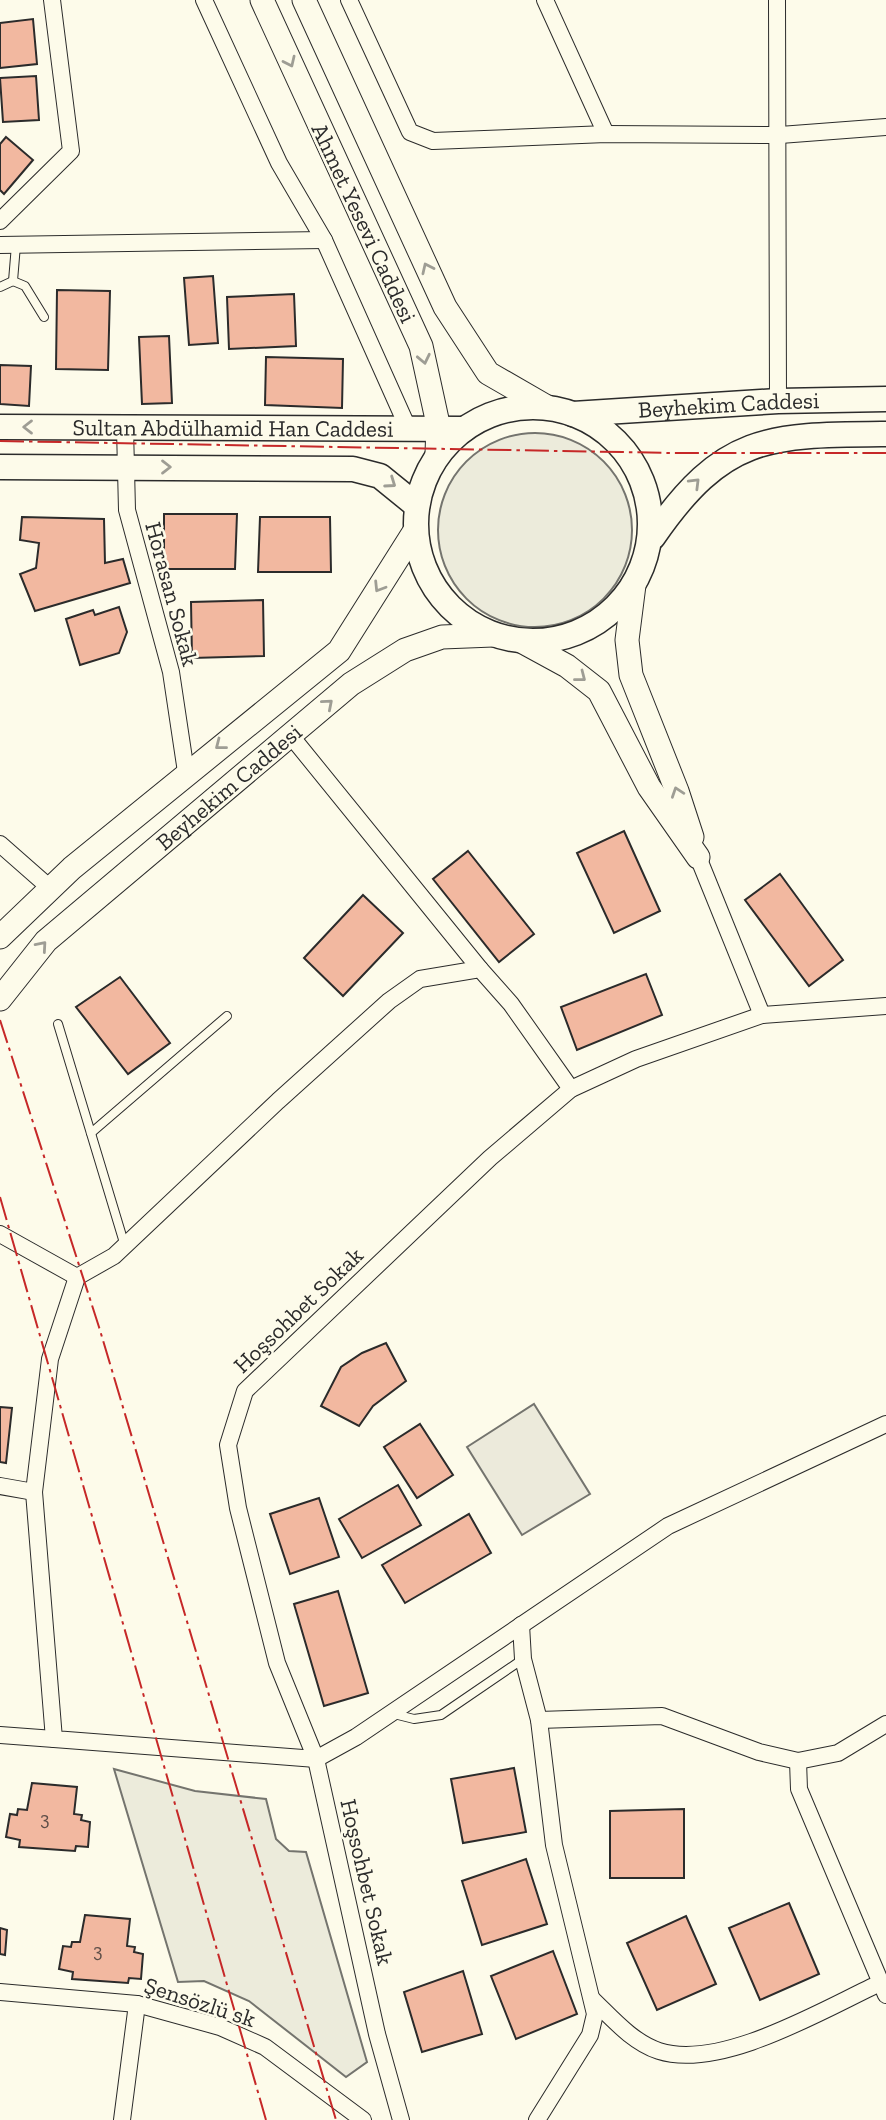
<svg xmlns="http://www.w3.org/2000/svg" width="886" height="2120" viewBox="0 0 886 2120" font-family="'Zilla Slab',serif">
	<rect width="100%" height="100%" fill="#fdfbea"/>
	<g fill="#ecebdb" stroke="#74746e" stroke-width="2">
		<circle cx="535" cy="530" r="97"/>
		<path d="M114 1769 195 1791 266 1799 276 1839 289 1851 306 1852 367 2062 346 2077 249 2001 204 1981 178 1982Z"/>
	</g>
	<path fill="#eceadb" stroke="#74746e" stroke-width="2" d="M534 1404 590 1494 522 1535 467 1447Z"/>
	<g fill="#f2b8a0" stroke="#2b2b2b" stroke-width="2">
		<path d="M33 19 37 64 0 68V23Z"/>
		<path d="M36 76 39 120 3 122 0 78Z"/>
		<path d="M6 137 33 160 4 194 0 190V144Z"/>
		<path d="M213 276 218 343 189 345 184 278Z"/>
		<path d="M57 290 110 291 108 370 56 369Z"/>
		<path d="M294 294 296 346 229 349 227 297Z"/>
		<path d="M169 336 172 403 142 404 139 337Z"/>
		<path d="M266 357 343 359 342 408 265 405Z"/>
		<path d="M0 365 31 366 29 406 0 404Z"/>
		<path d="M164 514H237L235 569H164Z"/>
		<path d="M22 517 104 519 105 563 123 559 130 583 35 611 20 574 36 568 39 543 20 540Z"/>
		<path d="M260 517H330L331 572H258Z"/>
		<path d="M263 600 264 656 192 658 191 602Z"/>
		<path d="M119 607 127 632 119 653 80 665 66 619 93 610 95 615Z"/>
		<path d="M624 831 660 911 614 933 577 853Z"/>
		<path d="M468 851 534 934 499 962 433 879Z"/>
		<path d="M780 874 843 960 809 986 745 900Z"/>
		<path d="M363 895 403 933 343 996 304 958Z"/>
		<path d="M646 974 662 1015 577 1050 561 1007Z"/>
		<path d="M120 977 170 1043 128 1074 76 1007Z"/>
		<path d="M386 1343 406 1381 373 1406 359 1426 321 1406 341 1367 362 1353Z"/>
		<path d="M0 1407 12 1408 6 1463 0 1462Z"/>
		<path d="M420 1424 453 1475 417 1498 384 1447Z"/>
		<path d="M398 1485 421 1525 362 1558 339 1519Z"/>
		<path d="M319 1498 339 1557 290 1574 270 1514Z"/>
		<path d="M469 1514 491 1553 405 1603 382 1565Z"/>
		<path d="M338 1591 368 1693 324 1706 294 1604Z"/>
		<path d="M514 1768 526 1832 463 1843 451 1779Z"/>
		<path d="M32 1783 77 1787 74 1814 82 1815 81 1820 90 1822 88 1847 76 1846 75 1851 19 1847 20 1840 6 1837 10 1814 17 1815 18 1809 27 1810Z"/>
		<path d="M684 1809V1878H610V1811Z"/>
		<path d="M526 1859 547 1924 482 1945 462 1881Z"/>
		<path d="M789 1903 819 1974 760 2000 729 1928Z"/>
		<path d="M85 1915 130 1919 127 1946 135 1947 134 1952 143 1954 141 1979 129 1978 128 1983 72 1979 73 1972 59 1969 63 1946 71 1947 72 1942H80Z"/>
		<path d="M686 1916 716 1984 657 2010 627 1943Z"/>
		<path d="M0 1928 7 1930 5 1955 0 1954Z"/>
		<path d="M553 1951 577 2014 516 2039 491 1976Z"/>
		<path d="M463 1971 482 2034 422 2052 404 1992Z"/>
	</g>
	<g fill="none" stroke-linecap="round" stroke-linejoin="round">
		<defs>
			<g id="lane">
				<path d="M16 245 13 281 25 286 44 317"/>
				<path d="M0 287 13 281"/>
				<path d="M58 1024 125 1246"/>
				<path d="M91 1133 227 1016"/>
				<path d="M394 1714 414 1719 441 1715 523 1659"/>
			</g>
			<g id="street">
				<path d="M204 0 279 163 324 240 408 428"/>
				<path d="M349 0 410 132 433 141 606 134 780 135 886 127"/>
				<path d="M545 0 606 134"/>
				<path d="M777 0 778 401"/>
				<path d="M0 221 71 151 52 0"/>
				<path d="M0 245 324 240"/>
				<path d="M125 428 127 510 171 672 186 772"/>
				<path d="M291 736 480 969"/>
				<path d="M0 844 50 888"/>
				<path d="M698 857 762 1015"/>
				<path d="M571 1089 511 1004 480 969 420 979 389 1001 278 1101 114 1256 77 1277 50 1359 34 1492 54 1739 316 1759 356 1737 668 1526 886 1424"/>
				<path d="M0 1234 77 1277"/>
				<path d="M0 1486 34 1492"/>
				<path d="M521 1625 523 1659 539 1720 554 1845 595 2014 590 2035 537 2120"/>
				<path d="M539 1720 662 1716 759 1752 798 1761 838 1753 886 1724"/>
				<path d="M0 1735 54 1739"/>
				<path d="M798 1761 799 1789 886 1995"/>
				<path d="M0 1992 137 2004 220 2027 265 2047 363 2120"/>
				<path d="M592 1999C612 2018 632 2042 659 2051 721 2071 824 2009 880 1983"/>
				<path d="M122 2120 137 2004"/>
				<path d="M401 2120 377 2034 316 1759 277 1663 238 1508 228 1445 245 1391 490 1158 571 1089 636 1059 762 1015 886 1006"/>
			</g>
			<g id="secondary">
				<path d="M262 0 421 346 438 424 437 454"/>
				<path d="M304 0 445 307 488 373 547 407"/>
				<path d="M634 585 627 640 631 675 677 791 692 837"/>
				<path d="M523 642 567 666 599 691 649 787 698 857"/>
				<path d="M0 937 72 868 339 651 416 529"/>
				<path id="s1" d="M0 999 46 941 351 684 405 650 442 637 493 635"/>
			</g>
			<g id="primary">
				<circle cx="533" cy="524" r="117"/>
				<path id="s2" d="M573 414 778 401 886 399"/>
				<path id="s3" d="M0 427 464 429"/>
				<path d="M0 467 353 469 380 476 417 506"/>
				<path d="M653 537C724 434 768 435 886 434"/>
			</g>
		</defs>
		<use href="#lane" stroke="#2b2b2b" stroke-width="10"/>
		<use href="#street" stroke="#2b2b2b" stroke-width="18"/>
		<use href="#secondary" stroke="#2b2b2b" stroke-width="25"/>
		<use href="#primary" stroke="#2b2b2b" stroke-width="27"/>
		<use href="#lane" stroke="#fdfbea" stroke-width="8"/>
		<use href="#street" stroke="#fdfbea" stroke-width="16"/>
		<use href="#secondary" stroke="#fdfbea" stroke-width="23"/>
		<use href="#primary" stroke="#fdfbea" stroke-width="24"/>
		<g stroke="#c62828" stroke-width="2" stroke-dasharray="24 5 3.5 5" stroke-linecap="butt">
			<path d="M0 441 673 453H886"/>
			<path d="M0 1020 99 1327 336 2120"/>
			<path d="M0 1197 266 2120"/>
		</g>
	</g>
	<defs><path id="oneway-chevron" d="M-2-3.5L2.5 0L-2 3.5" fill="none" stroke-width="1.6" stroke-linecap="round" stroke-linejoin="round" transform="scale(1.75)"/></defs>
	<g stroke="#9e9d94">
		<use href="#oneway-chevron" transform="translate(290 62) rotate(65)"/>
		<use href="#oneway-chevron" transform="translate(427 268) rotate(-115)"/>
		<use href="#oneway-chevron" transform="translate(424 359) rotate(78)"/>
		<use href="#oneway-chevron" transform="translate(28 427) rotate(-180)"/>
		<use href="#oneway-chevron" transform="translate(166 467)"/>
		<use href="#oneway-chevron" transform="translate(391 483) rotate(35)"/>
		<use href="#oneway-chevron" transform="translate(695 483) rotate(-45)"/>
		<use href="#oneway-chevron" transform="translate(379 587) rotate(122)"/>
		<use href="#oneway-chevron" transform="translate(581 677) rotate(38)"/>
		<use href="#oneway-chevron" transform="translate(328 704) rotate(-41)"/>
		<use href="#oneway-chevron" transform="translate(220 745) rotate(142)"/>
		<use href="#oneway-chevron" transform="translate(677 792) rotate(-109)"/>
		<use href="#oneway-chevron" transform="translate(42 946) rotate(-49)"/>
	</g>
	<g text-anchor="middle" stroke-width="5" stroke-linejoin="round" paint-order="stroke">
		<g font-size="19" fill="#5d4e48">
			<text x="45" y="1825">3</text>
			<text x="98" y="1957">3</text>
		</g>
		<g font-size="23" fill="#2b2b2b" stroke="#fdfbea">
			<text transform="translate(364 223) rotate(65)" y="8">Ahmet Yesevi Caddesi</text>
			<text dy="8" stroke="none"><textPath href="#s2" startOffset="156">Beyhekim Caddesi</textPath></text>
			<text dy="8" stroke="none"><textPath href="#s3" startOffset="233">Sultan Abdülhamid Han Caddesi</textPath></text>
			<text transform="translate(172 594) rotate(75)" y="8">Horasan Sokak</text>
			<text dy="8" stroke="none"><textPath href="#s1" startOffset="313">Beyhekim Caddesi</textPath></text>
			<text transform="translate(298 1310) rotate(-44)" y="8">Hoşsohbet Sokak</text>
			<text transform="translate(367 1882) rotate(77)" y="8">Hoşsohbet Sokak</text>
			<text transform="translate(200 2002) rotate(18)" y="8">Şensözlü sk</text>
		</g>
	</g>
</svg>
